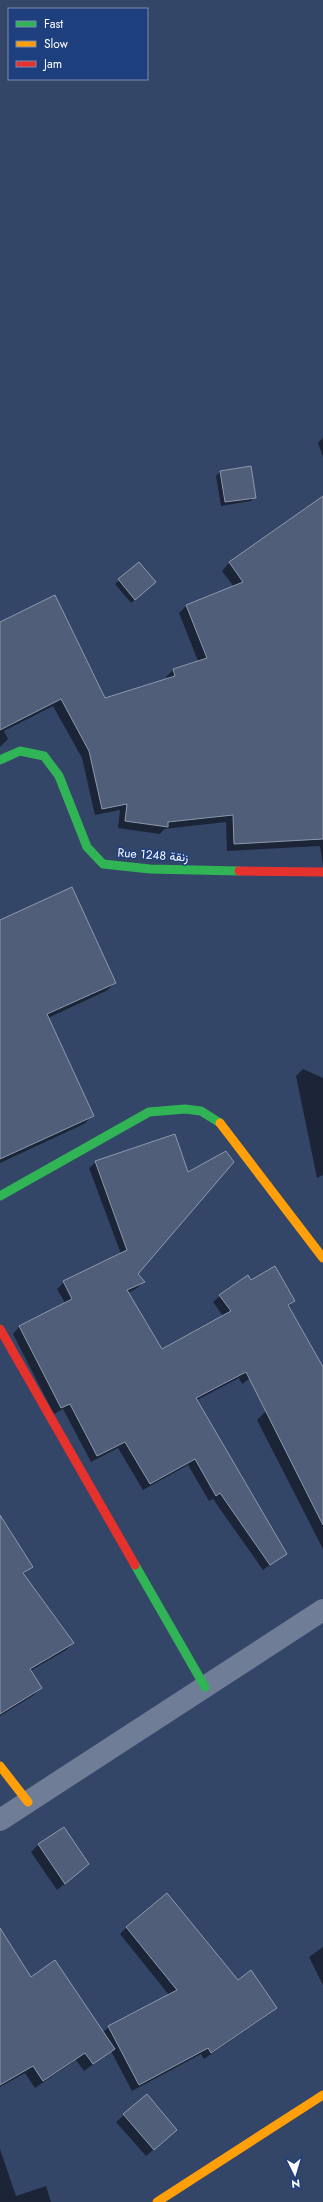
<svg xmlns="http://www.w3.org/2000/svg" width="323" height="2202" viewBox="0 0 323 2202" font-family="Jost,Vazirmatn,sans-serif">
	<rect width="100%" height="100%" fill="#344668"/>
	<g fill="#0007">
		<path d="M323 438V457L318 443Z"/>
		<path d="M250 467 255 497 251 501 221 506 216 476 220 472Z"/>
		<path d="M323 497V866L320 846 227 851 226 822 164 829 160 834 118 828 120 810 95 815 82 758 53 706 4 731 8 739 0 747V623L105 699 167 680 166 677 174 669 198 661 179 613 186 606 234 587 222 571 229 563Z"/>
		<path d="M139 564 151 586 131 603 115 584Z"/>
		<path d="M0 921 115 983 106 991 48 1018 93 1115 84 1124 0 1163Z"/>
		<path d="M303 1069 323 1078V1175L317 1178 296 1076Z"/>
		<path d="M96 1162 137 1274 144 1282 137 1288 128 1293 162 1350 223 1316 213 1302 220 1296 251 1281 294 1301 288 1307 298 1344 242 1384 239 1378 197 1400 286 1553 263 1570 213 1499 209 1501 188 1465 143 1490 118 1448 91 1462 63 1409 54 1414 13 1334 19 1327 65 1303 57 1289 64 1282 121 1254 89 1168Z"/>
		<path d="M306 1388 323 1406V1549L257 1420 266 1411Z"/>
		<path d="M0 1516 32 1566 23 1575 73 1643 66 1650 30 1671 41 1688 34 1695 0 1716Z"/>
		<path d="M64 1828 88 1864 57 1890 31 1852 38 1845Z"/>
		<path d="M127 1927 238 1981 276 2008 269 2014 204 2059 201 2054 132 2091 111 2051 84 2071 76 2060 35 2088 25 2073 0 2087V1930L31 1978 103 2032 109 2027 169 1995 120 1934Z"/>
		<path d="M323 1947V1985L309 1957Z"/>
		<path d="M147 2096 176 2130 146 2156 116 2122Z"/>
		<path d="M0 2149 16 2196 46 2186 51 2202H0Z"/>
	</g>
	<g fill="#505e79" stroke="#8d98ad">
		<path d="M251 466 256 498 225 502 220 471Z"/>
		<path d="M323 496V839L234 844 233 815 168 822V827L125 821 127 804 102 809 89 751 61 699 0 730V622L55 595 105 698 175 676 173 669 207 658 186 605 243 582 229 562Z"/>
		<path d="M139 562 156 582 135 600 118 579Z"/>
		<path d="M72 887 116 983 47 1014 94 1116 0 1159V920Z"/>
		<path d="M175 1134 188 1172 226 1151 234 1162 138 1274 145 1282 127 1290 162 1349 231 1311 219 1295 248 1275 251 1280 275 1266 295 1301 288 1305 323 1367V1525L246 1372 196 1398 287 1554 270 1565 220 1493 216 1496 195 1459 150 1484 125 1442 97 1456 70 1404 61 1408 19 1326 72 1299 63 1281 127 1250 95 1161Z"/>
		<path d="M0 1515 33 1567 23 1573 74 1643 30 1669 42 1688 0 1714Z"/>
		<path d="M64 1827 89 1864 65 1884 38 1844Z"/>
		<path d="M167 1893 238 1980 251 1970 277 2008 211 2053 208 2048 139 2085 108 2026 177 1990 126 1927Z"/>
		<path d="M0 1928 31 1977 55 1960 115 2049 93 2064 85 2053 43 2081 33 2066 0 2085Z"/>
		<path d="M147 2094 177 2130 154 2150 123 2114Z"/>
	</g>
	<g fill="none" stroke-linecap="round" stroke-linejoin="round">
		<path stroke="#6f7d97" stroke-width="22" d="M0 1820 323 1610"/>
		<g stroke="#30b455" stroke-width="9">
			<path d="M0 760 20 751 44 756 59 776 87 847 103 864 150 869 239 871"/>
			<path d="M0 1196 149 1112 185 1109 201 1111 220 1123"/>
			<path d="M135 1565 205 1687"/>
		</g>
		<g stroke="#ff9f0a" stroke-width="9">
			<path d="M220 1123 323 1258"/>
			<path d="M0 1766 28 1802"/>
			<path d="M157 2202 323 2095"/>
		</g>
		<g stroke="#e5322d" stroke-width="9">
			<path d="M239 871 323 872"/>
			<path d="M0 1329 135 1565"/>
		</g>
	</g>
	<g text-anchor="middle" stroke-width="3" stroke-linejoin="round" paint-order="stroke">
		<g font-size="12" fill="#fff" stroke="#1e3f7e">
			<text transform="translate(153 855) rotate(4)" y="4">Rue 1248 زنقة</text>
		</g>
	</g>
	<rect x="8" y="8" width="140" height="72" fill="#1e3f7e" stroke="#788cb2"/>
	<rect x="16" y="21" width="20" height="6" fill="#30b455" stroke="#788cb2"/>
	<text x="44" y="28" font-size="12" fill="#ffffff">Fast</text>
	<rect x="16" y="41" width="20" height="6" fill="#ff9f0a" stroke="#788cb2"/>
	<text x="44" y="48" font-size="12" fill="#ffffff">Slow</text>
	<rect x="16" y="61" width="20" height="6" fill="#e5322d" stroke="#788cb2"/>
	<text x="44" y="68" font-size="12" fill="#ffffff">Jam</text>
	<g transform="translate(295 2174) rotate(175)" stroke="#1e3f7e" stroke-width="3" paint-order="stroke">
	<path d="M0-3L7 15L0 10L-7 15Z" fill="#ffffff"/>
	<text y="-6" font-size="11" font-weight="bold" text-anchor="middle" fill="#ffffff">N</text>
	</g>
</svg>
